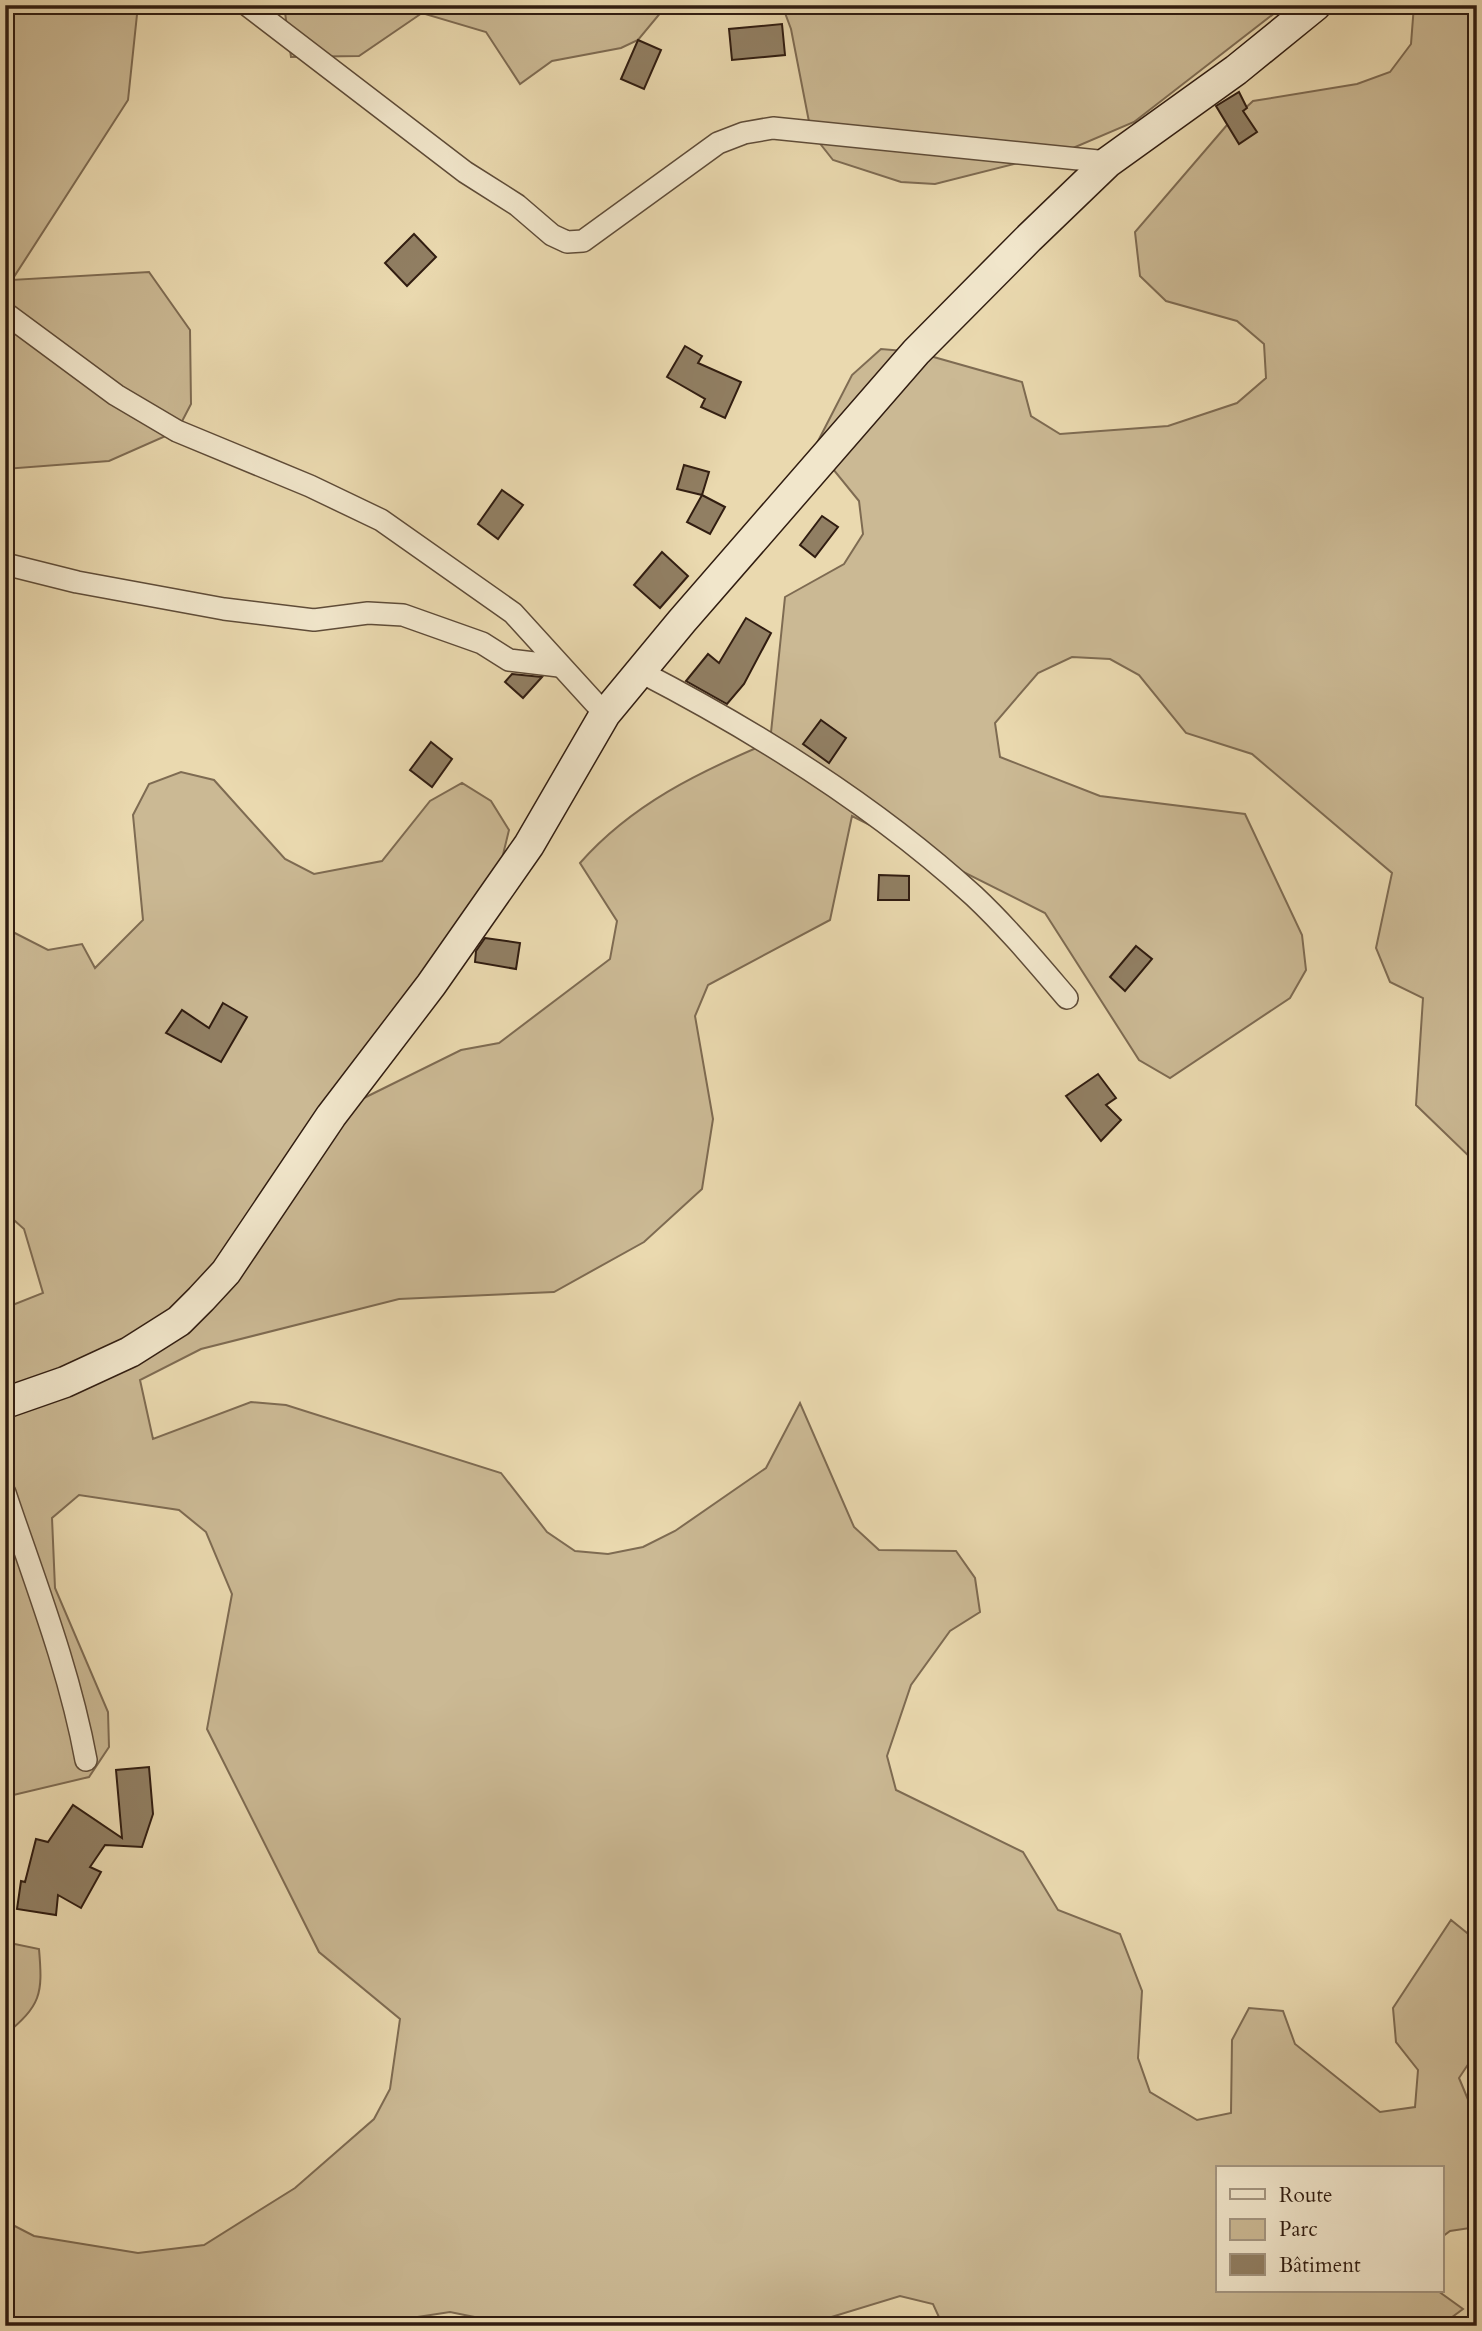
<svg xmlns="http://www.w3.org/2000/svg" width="1482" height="2331" viewBox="0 0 1482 2331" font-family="Cardo,serif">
	<rect width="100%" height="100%" fill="#ead9af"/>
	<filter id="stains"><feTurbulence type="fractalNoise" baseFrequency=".00286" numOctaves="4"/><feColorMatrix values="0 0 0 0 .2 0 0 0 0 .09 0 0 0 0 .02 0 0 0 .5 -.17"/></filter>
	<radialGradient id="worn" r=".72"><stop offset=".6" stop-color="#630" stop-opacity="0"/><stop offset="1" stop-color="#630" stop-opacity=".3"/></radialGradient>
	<g fill="#cbb994" stroke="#7e6b52" stroke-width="2">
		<path d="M5 5H138L128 100 12 280 149 272 190 330 191 404 177 431 109 461 5 469Z"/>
		<path d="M284 5H667L638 40 621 48 552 61 520 84 486 32 422 13 359 56 291 57Z"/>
		<path d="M782 5H1285L1134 122 1066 151 935 184 901 182 833 160 811 132 791 29Z"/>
		<path d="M1414 5H1477V1164L1416 1105 1423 998 1390 982 1376 948 1392 873 1252 754 1186 733 1139 675 1110 659 1072 657 1038 673 995 723 1000 757 1100 796 1245 814 1302 935 1306 970 1290 998 1170 1078 1139 1060 1045 913 852 816 830 920 708 985 695 1016 713 1119 702 1189 644 1242 554 1292 399 1299 201 1349 140 1380 153 1439 251 1402 286 1405 501 1473 547 1532 575 1551 608 1554 643 1547 675 1531 766 1468 800 1403 854 1527 879 1550 956 1551 975 1578 980 1612 950 1631 911 1685 887 1756 896 1790 1023 1852 1058 1910 1120 1934 1142 1991 1138 2058 1150 2092 1197 2120 1231 2113 1232 2040 1249 2008 1283 2011 1295 2044 1380 2112 1415 2107 1418 2070 1396 2042 1393 2008 1451 1920 1477 1941V2051L1459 2078 1477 2121V2227L1450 2231 1442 2237V2168H1218V2291H1438L1463 2309 1440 2326H943L933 2304 900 2296 802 2326H492L489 2320 450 2312 385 2322 377 2326H5V2221L34 2236 138 2253 204 2245 295 2188 374 2119 390 2089 400 2019 319 1952 207 1729 232 1594 206 1532 179 1510 79 1495 52 1518 55 1588 108 1712 109 1747 89 1777 5 1797V1308L43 1293 24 1229 5 1212V928L48 950 82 944 95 968 143 920 133 815 149 784 181 772 214 780 285 859 314 874 382 861 430 801 462 783 491 801 509 830 500 867 342 1084 364 1098 461 1050 499 1043 610 959 617 921 580 863C632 804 699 772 770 742L785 597 844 564 863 534 859 501 815 447 852 375 881 349 916 352 1022 382 1031 416 1060 434 1168 426 1237 403 1266 378 1264 344 1237 321 1166 301 1140 276 1135 232 1227 125 1253 101 1357 84 1390 72 1411 44Z"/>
		<path d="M5 1942 39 1949C43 1995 41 2005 5 2035Z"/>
	</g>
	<g fill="#917f63" stroke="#311d11" stroke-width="2">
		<path d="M782 24 785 55 732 60 729 29Z"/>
		<path d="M638 40 661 50 644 89 621 79Z"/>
		<path d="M1239 92 1247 108 1243 111 1257 132 1239 144 1216 106Z"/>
		<path d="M414 234 436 257 407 286 385 263Z"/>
		<path d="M685 346 702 356 698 363 741 382 725 418 701 407 705 399 667 377Z"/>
		<path d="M684 465 709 472 702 495 677 489Z"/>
		<path d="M502 490 523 505 498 539 478 524Z"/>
		<path d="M702 495 725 507 710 534 687 522Z"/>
		<path d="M822 516 838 527 815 557 800 545Z"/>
		<path d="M662 552 688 576 660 608 634 585Z"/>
		<path d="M746 618 771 633 744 684 727 704 686 681 708 654 719 663Z"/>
		<path d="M512 674 542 677 523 698 505 682Z"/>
		<path d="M821 720 846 738 829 763 803 744Z"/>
		<path d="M431 742 452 759 432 787 410 770Z"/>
		<path d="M879 875 909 876V900H878Z"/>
		<path d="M485 938 520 943 516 969 475 962 476 951Z"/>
		<path d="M1136 946 1152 959 1125 991 1110 977Z"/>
		<path d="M223 1003 247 1017 221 1062 166 1033 182 1010 209 1028Z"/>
		<path d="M1098 1074 1116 1098 1106 1105 1121 1120 1101 1141 1066 1096Z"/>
		<path d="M149 1767 153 1814 142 1847 105 1845 90 1867 101 1872 81 1908 58 1895 56 1915 17 1909 21 1881 25 1882 36 1839 48 1842 73 1805 122 1838 116 1770Z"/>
	</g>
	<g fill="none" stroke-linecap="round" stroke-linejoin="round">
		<defs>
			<g id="street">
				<path d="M247 5 465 172 517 205 552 235 567 242 583 241 718 143 744 133 773 128 1108 162"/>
				<path d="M5 313 116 395 177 431 310 486 381 520 513 613 605 714"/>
				<path d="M5 564 77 582 224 609 314 620 368 613 403 615 482 643 509 660 559 666"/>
				<path d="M639 671C759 733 874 805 974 896 1007 927 1037 963 1067 998"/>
				<path d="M5 1493C35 1582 69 1668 86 1760"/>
			</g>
			<path id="secondary" d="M5 1403 65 1382 130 1352 179 1321 201 1299 226 1272 331 1116 431 985 529 845 605 714 682 621 916 352 1029 238 1108 162 1236 70 1316 5"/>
		</defs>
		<use href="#street" stroke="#5f4c38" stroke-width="24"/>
		<use href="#secondary" stroke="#311d11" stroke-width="33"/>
		<use href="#street" stroke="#f1e6cb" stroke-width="21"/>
		<use href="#secondary" stroke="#f1e6cb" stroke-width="30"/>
	</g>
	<rect width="1482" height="2331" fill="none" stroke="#ead9af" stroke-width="28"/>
	<rect x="7" y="7" width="1468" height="2317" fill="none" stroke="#311d11" stroke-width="3.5"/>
	<rect x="14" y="14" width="1454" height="2303" fill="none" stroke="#311d11" stroke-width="2"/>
	<rect x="1216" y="2166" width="228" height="126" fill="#f1e6cb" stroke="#a49681" stroke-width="2"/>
	<rect x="1230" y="2189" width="35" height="10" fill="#f1e6cb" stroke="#a49681" stroke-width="2"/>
	<text x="1279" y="2202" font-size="21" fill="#311d11">Route</text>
	<rect x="1230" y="2219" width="35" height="21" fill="#cbb994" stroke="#a49681" stroke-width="2"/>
	<text x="1279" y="2236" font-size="21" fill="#311d11">Parc</text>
	<rect x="1230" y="2254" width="35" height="21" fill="#917f63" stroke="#a49681" stroke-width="2"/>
	<text x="1279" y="2272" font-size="21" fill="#311d11">Bâtiment</text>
	<rect width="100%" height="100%" filter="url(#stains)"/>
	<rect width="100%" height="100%" fill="url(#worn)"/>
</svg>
